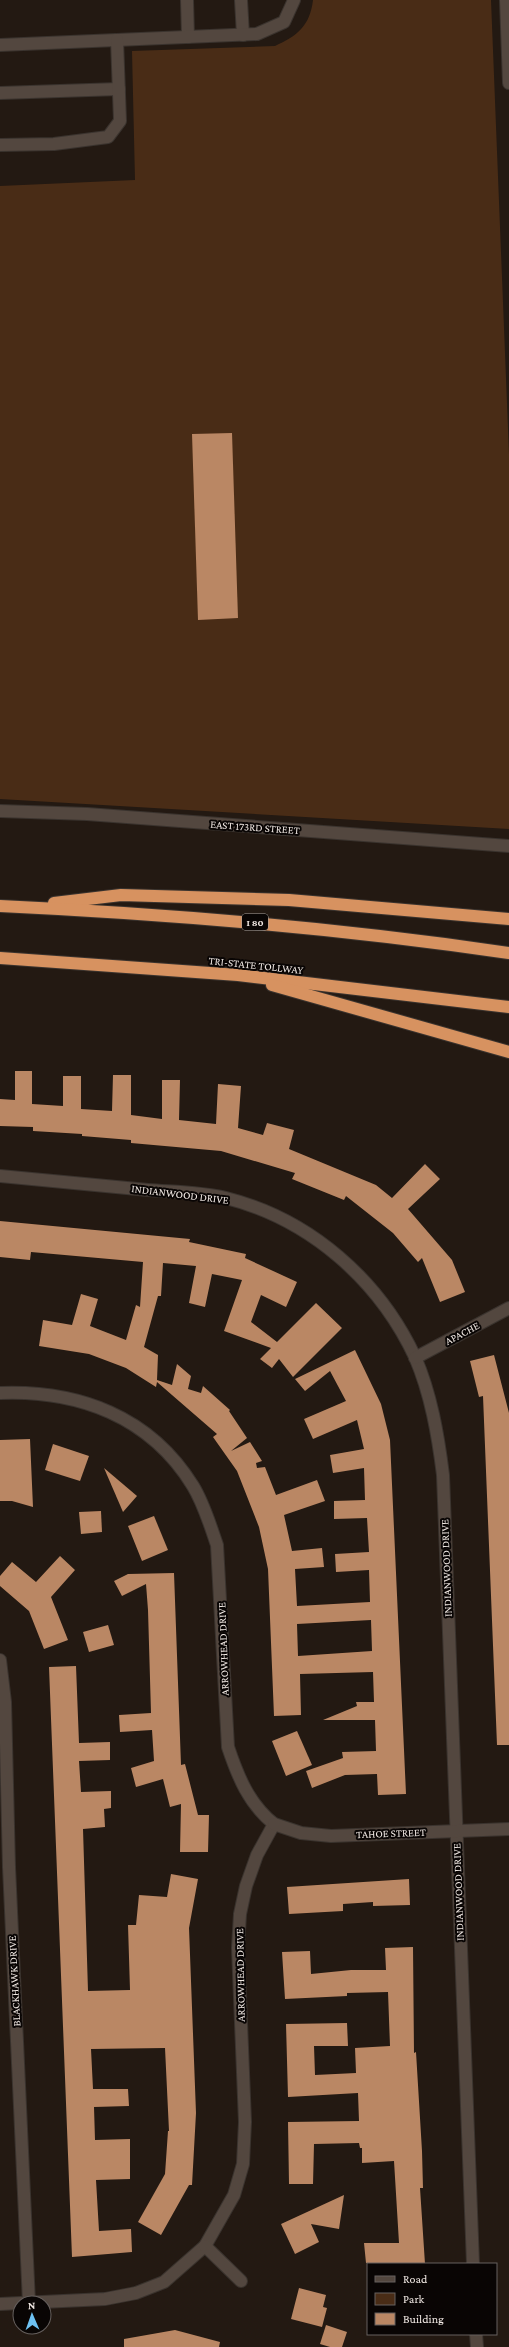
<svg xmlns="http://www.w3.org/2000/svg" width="509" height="2347" viewBox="0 0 509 2347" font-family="'Crimson Pro',serif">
	<rect width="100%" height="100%" fill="#231912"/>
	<path fill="#492c16" d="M313 0H491L509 454V829L0 799V186L135 180 132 51 275 46C297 36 310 26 313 0Z"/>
	<g fill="#ba8764" fill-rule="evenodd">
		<path d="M232 433 238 618 198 620 192 434Z"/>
		<path d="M15 1071H32V1104L63 1106V1076H81V1109L112 1111 113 1075H131V1115L162 1119V1080H180L179 1120 216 1124 218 1084 241 1086 238 1128 263 1135 267 1123 294 1130 289 1149 376 1185 392 1198 425 1164 440 1179 408 1209 452 1260 465 1292 440 1302 422 1258 418 1262 393 1233 346 1196 344 1200 292 1179 295 1173 221 1151 131 1143V1140L82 1136V1134L33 1131V1127L0 1126V1099L15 1100Z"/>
		<path d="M0 1221 190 1239 189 1242 246 1254 245 1258 297 1282 286 1307 261 1295 251 1322 277 1342 316 1303 342 1328 293 1377 279 1359 272 1368 260 1359 271 1348 224 1331 242 1280 212 1274 205 1307 189 1303 196 1266 163 1263 161 1296H158L144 1347 158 1355 157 1380 172 1385 177 1364 191 1376 188 1389 201 1393 203 1386 230 1410 229 1411 247 1438 231 1451 250 1442 262 1461 256 1463 257 1468 265 1467 276 1495 317 1480 325 1501 284 1515 292 1551 322 1548 324 1567 295 1569 297 1606 370 1602 369 1570 336 1572 335 1554 369 1552 367 1518 334 1519V1501L365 1500 364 1468 333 1473 330 1455 364 1449 357 1420 313 1439 304 1419 346 1401 330 1371 305 1391 295 1379 355 1350 381 1404 390 1440 406 1794 378 1795 377 1774 345 1775 312 1788 306 1771 343 1758 342 1752 376 1751 375 1720H323L357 1706 356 1702H374L373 1672 300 1674 301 1715 274 1716 268 1569 259 1527 237 1471 213 1437 217 1434 157 1382 156 1387 126 1368 89 1354 39 1346 43 1320 72 1325 81 1294 98 1299 90 1326 126 1340 136 1305 140 1307 143 1262 31 1252 30 1260 0 1257ZM371 1620 372 1651 298 1656 297 1624Z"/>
		<path d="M494 1355 509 1413V1745H497L483 1396 479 1397 470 1361Z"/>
		<path d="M30 1439 33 1507 12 1501H0V1440Z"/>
		<path d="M53 1444 89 1456 80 1481 45 1470Z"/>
		<path d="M104 1468 137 1496 123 1512Z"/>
		<path d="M101 1511 102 1532 81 1534 79 1512Z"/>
		<path d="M154 1516 168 1550 142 1561 128 1526Z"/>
		<path d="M60 1556 75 1570 51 1597 68 1640 44 1649 29 1611 0 1586V1576L12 1562 36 1582Z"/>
		<path d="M174 1573 181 1765 185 1764 198 1815H209L208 1852H180L181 1804 170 1807 163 1779 136 1787 131 1768 154 1761 152 1730 120 1732 119 1715 151 1713 148 1610 146 1584 122 1596 114 1581 128 1574Z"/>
		<path d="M108 1625 114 1645 89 1652 83 1632Z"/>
		<path d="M76 1666 79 1743 110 1742V1760L79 1761 81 1792 111 1791V1808L104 1809 105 1827 83 1829 88 1991 130 1990 128 1925H136L139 1895 167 1897 171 1874 198 1879 189 1928 196 2113 192 2185H189L161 2235 138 2222 165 2174 168 2131H169L165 2048 91 2049 93 2089H128L129 2106 94 2107 95 2140 130 2139V2179L96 2180 99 2231 131 2229 132 2252 72 2257 49 1667Z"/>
		<path d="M297 1731 312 1765 286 1776 272 1741Z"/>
		<path d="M409 1879 410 1905 373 1906V1902L343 1904V1911L289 1914 287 1887Z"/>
		<path d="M413 1947 414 2053 416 2052 422 2151 423 2188H420L425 2264 366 2263 364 2243H399L394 2161 362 2163V2148H360L359 2143 314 2144 313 2184H289L288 2122 359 2121 358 2093 288 2097 286 2024 347 2023 348 2046H314L315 2075 356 2073 355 2048 390 2046 388 1992 347 1993V1996L285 1999 282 1952 310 1951 311 1974 351 1970H386L385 1948Z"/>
		<path d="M344 2195 339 2229 311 2224 319 2242 295 2254 281 2224Z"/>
		<path d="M299 2288 326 2295 323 2307 327 2308 322 2327 291 2319Z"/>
		<path d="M326 2325 347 2332 342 2347H330L320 2344Z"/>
		<path d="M175 2330 220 2342 219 2347H124V2339Z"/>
	</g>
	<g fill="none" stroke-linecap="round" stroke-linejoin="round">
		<defs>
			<g id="minor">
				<path d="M187 0 188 37"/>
				<path d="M241 0 243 35"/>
				<path d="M506 0 509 83"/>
				<path d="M0 45 257 34 284 22 294 0"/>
				<path d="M0 93 119 89"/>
				<path d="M0 145 54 144 108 137 120 121 117 40"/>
				<path d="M0 811 87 814 509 846"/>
				<path d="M0 1176C49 1181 99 1185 148 1190 174 1192 201 1192 226 1198 310 1219 379 1280 415 1357 431 1394 438 1435 443 1475L473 2264"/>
				<path d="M415 1358 509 1308"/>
				<path d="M0 1393C78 1390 150 1416 193 1486 204 1504 210 1525 217 1545L228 1747C238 1777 249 1804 274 1824L257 1855 246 1886 240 1914 238 1948 245 2122 243 2164 234 2195 205 2246 164 2282 136 2293 105 2299 0 2304"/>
				<path d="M0 1660 5 1702 9 1867 29 2303"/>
				<path d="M274 1824 301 1833 331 1836 509 1829"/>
				<path d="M205 2246 241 2281"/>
				<path d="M476 2334 477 2347"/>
			</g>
			<g id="highway">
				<path d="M54 903 121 895 289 900 509 919"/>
				<path d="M0 906C172 914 339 928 509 953"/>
				<path d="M0 958 238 975 509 1007"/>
				<path d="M272 985 509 1052"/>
			</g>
		</defs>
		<use href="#minor" stroke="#3a332e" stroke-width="14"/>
		<use href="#highway" stroke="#3a332e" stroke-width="14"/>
		<use href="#minor" stroke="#53473f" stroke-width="12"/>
		<use href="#highway" stroke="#d79260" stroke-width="12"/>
	</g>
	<g text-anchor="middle" stroke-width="4" stroke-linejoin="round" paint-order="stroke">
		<rect fill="#090504" stroke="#aba5a1" stroke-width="1" x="242" y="914" width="26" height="16" rx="3"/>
		<g font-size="10" font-weight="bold" fill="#f1e9e4">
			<text x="255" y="926">I 80</text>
		</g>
		<g font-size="11" fill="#f1e9e4" stroke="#090504">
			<text transform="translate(255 827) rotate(4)" y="4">EAST 173RD STREET</text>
			<text transform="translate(256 965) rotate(6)" y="4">TRI-STATE TOLLWAY</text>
			<text transform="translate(180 1194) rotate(7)" y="4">INDIANWOOD DRIVE</text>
			<text transform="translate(462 1333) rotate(-28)" y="4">APACHE</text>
			<text transform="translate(446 1568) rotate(-92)" y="4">INDIANWOOD DRIVE</text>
			<text transform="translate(223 1649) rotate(-92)" y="4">ARROWHEAD DRIVE</text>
			<text transform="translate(391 1833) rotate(-2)" y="4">TAHOE STREET</text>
			<text transform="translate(458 1892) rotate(-92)" y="4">INDIANWOOD DRIVE</text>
			<text transform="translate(240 1975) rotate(-91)" y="4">ARROWHEAD DRIVE</text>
			<text transform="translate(14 1981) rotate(-93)" y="4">BLACKHAWK DRIVE</text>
		</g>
	</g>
	<rect x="367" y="2263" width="130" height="72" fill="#090504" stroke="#66605e"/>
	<rect x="375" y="2276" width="20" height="6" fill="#53473f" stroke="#66605e"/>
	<text x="403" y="2283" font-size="12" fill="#f1e9e4">Road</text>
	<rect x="375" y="2293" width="20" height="12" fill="#492c16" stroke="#66605e"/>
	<text x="403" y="2303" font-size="12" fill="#f1e9e4">Park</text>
	<rect x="375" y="2313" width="20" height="12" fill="#ba8764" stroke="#66605e"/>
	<text x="403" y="2323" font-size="12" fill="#f1e9e4">Building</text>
	<g transform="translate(32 2315) rotate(358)"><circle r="19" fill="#090504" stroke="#66605e"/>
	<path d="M0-3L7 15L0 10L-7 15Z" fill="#6ec2f3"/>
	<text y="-6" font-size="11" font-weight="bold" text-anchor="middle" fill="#f1e9e4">N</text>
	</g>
</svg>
